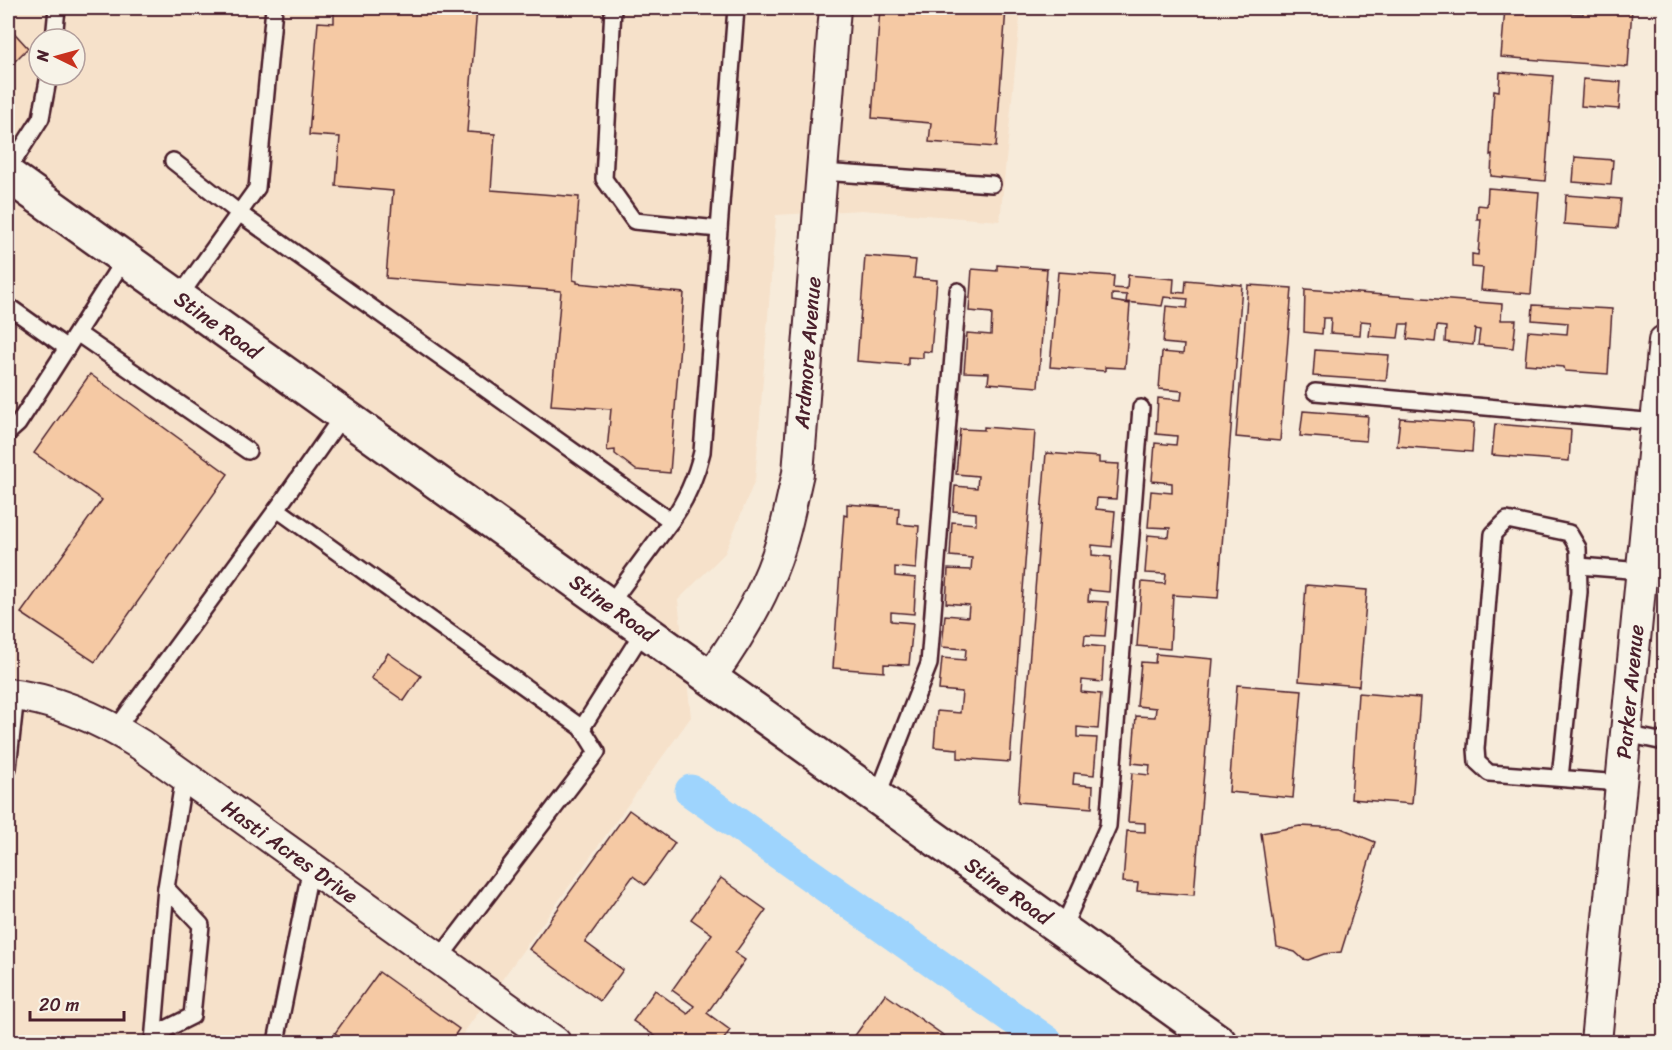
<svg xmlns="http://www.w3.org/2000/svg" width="1672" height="1050" viewBox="0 0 1672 1050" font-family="Sriracha,sans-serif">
	<rect width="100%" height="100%" fill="#f7ebda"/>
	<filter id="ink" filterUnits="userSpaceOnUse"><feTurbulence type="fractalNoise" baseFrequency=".0167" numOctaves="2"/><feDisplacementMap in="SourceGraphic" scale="12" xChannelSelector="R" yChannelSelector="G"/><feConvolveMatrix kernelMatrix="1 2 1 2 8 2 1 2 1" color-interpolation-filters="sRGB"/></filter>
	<g filter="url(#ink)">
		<path fill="#f6e1ca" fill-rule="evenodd" d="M8 8H1021L1000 221 862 210 776 215 755 480 725 553 678 600 691 717 457 1042H8ZM39 39H75V75H39Z"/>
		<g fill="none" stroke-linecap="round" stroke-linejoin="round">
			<path stroke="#9ed4fd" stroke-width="33" d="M691 791 1047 1042"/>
		</g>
		<g fill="#f5c9a4" stroke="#4a1f2b" stroke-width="1.5">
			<path d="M319 8H477L467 132 495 134 491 190 579 197 573 280 577 281V283L684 293 670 473 636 470 615 454V450L607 451 611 409 551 405 561 291 386 278 393 191 336 186 340 137 309 135 318 22 334 23V10Z"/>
			<path d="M880 8H1006L996 147 929 142 931 123 872 118Z"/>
			<path d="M1505 8 1583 14 1584 8H1632L1628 67 1501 57Z"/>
			<path d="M8 26 28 48 8 68Z"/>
			<path d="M1500 72 1553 76 1545 181 1491 176 1492 154 1490 155 1494 90 1499 91Z"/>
			<path d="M1583 79 1621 82 1619 109 1581 106Z"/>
			<path d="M1575 157 1613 160 1611 185 1573 182Z"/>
			<path d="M1488 188 1539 192 1531 294 1481 290 1483 268 1472 267V254L1478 255 1481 219H1477L1478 205 1487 206Z"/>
			<path d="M1566 195 1621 199 1618 228 1564 224Z"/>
			<path d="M865 256 916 260 914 278 937 280 931 352 923 351V358L908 357V365L857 361Z"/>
			<path d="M997 265 1047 269 1038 387 988 383 989 373 964 372 967 333 991 335 992 313 969 311 972 269 997 271Z"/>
			<path d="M1058 272 1114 276 1113 288 1127 289 1128 275 1174 279 1173 292 1185 293 1186 280 1242 285 1218 598 1173 595 1170 649 1137 646 1142 582 1165 584 1166 574 1145 573 1148 535 1169 537 1170 528 1148 527 1151 491 1172 493V483L1152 481 1155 443 1176 445 1177 436 1156 434 1158 398 1181 400 1182 391 1159 389 1162 352 1183 354 1184 345 1163 343 1166 306 1187 308 1188 299 1164 297 1162 306 1126 302 1127 295 1112 294V301L1130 304 1125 368 1105 367V371L1050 367Z"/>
			<path d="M1248 285 1292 288 1280 441 1236 437Z"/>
			<path d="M1305 289 1502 304 1501 320H1516L1513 348 1478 345 1480 330 1475 329 1473 345 1445 342 1446 327 1437 326 1435 342 1407 339 1409 324H1400L1398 338 1369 336 1371 322 1361 321 1360 335 1330 333 1331 318H1323L1322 334 1304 332Z"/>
			<path d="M1533 305 1612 309 1608 374 1565 371 1564 367 1525 364 1528 331 1567 334 1568 323 1532 320Z"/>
			<path d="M1315 350 1389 355 1386 381 1313 376Z"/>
			<path d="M90 374 228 474 95 662 21 613 102 500 34 453Z"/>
			<path d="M1303 411 1368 416 1366 441 1300 436Z"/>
			<path d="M1400 418 1474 423 1472 452 1397 446Z"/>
			<path d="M1495 424 1571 430 1569 461 1492 455Z"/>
			<path d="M984 427 1035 431 1010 762 958 758V749L934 747 937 711 960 713 962 692 939 690 942 658 965 660 966 649 942 647 945 615 968 617 969 605 946 603 948 569 971 570 972 558 950 556 952 522 976 524V513L953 511 955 486 977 488 978 476 956 474 960 429 984 430Z"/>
			<path d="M1046 453 1099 457V463L1119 464 1116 499 1097 498 1096 509 1115 511 1112 547 1092 545V555L1111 557 1109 592 1089 590 1088 601 1108 602 1105 636 1085 635 1084 645 1104 647 1102 682 1082 680 1081 692 1101 694 1098 729 1077 727V737L1097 738 1094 775 1074 773 1073 784 1093 786 1092 808 1018 802Z"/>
			<path d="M847 504 899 508 898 524 919 526 916 569 895 567V576L916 578 914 614 891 612V621L913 623 909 665 884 664V672L833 668 844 515 847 516Z"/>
			<path d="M1306 585 1367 590 1359 686 1299 681Z"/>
			<path d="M388 653 421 676 404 701 371 678Z"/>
			<path d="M1156 654 1213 659 1194 895 1137 891 1138 883 1123 882 1127 831 1145 832V823L1128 822 1132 773 1149 775 1150 765 1132 763 1136 716 1155 717 1156 708 1137 706 1141 662 1155 663Z"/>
			<path d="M1237 685 1302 690 1293 798 1229 792Z"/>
			<path d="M1358 693 1420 698 1412 804 1351 799Z"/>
			<path d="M629 810 675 843 645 885 633 876 585 942 623 970 600 1001 529 949Z"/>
			<path d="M1300 826 1341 828 1375 842 1341 952 1324 954 1308 960 1303 959 1295 952 1277 947 1261 833Z"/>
			<path d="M721 878 766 910 735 953 745 960 707 1013 730 1030 722 1042H664L633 1021 655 990 688 1014 694 1006 672 990 712 934 691 919Z"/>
			<path d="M379 972 459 1029 450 1042H347L335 1033Z"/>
			<path d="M885 994 953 1042H853L851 1041Z"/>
		</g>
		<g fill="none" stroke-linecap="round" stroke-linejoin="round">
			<defs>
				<g id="lane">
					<path d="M613 8 604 179 634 221 719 229"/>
					<path d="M54 39 57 8"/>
					<path d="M173 161 239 213 671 521 609 605"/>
					<path d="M8 170 41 118 49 75"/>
					<path d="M822 172 992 184"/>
					<path d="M179 297 257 188 274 8"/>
					<path d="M8 306 67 348"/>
					<path d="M77 333 248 451"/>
					<path d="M1315 392 1657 422"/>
					<path d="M343 415 277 509 582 728 644 630"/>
					<path d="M8 433 18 424 125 258"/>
					<path d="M671 521C687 499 696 477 702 452L736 8"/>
					<path d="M1579 566 1642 571"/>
					<path d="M116 729 277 509"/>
					<path d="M1626 734 1664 742"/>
					<path d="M8 768 16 695"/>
					<path d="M1560 778 1579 592 1578 548 1569 533 1507 520 1493 534 1476 749 1477 762 1489 773 1621 783"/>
					<path d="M877 797 929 664 958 291"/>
					<path d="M1062 930 1108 826 1141 408"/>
					<path d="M439 959 597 752 582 728"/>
					<path d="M154 1035 192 1016 201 925 166 888"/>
					<path d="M153 1042 166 888 184 776"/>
					<path d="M276 1042 311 867"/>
				</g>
				<g id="street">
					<path id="s1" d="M710 678C741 635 769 588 783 537 789 516 793 494 798 473L835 8"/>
					<path id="s2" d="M8 694C56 699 100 719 141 745L555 1042"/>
					<path id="s3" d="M1596 1042 1664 341"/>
				</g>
				<g id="secondary">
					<path id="s4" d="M8 175 1219 1042"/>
				</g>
			</defs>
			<use href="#lane" stroke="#4a1f2b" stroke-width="20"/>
			<use href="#street" stroke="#4a1f2b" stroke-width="34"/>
			<use href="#secondary" stroke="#4a1f2b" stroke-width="38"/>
			<use href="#lane" stroke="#f7f3e8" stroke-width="15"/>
			<use href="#street" stroke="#f7f3e8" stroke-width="30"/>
			<use href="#secondary" stroke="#f7f3e8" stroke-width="33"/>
		</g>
	</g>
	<g text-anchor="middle" stroke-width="6" stroke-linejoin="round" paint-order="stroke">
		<g font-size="21" fill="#4a1f2b" stroke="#f7f3e8">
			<text dy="7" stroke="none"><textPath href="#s4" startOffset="258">Stine Road</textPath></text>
			<text dy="7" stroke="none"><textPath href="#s1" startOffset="346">Ardmore Avenue</textPath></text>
			<text dy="7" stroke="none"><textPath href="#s4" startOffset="744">Stine Road</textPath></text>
			<text dy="7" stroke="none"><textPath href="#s3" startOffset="352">Parker Avenue</textPath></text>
			<text dy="7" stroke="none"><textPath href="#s2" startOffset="327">Hasti Acres Drive</textPath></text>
			<text dy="7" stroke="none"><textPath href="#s4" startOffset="1230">Stine Road</textPath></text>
		</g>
	</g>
	<rect width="1672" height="1050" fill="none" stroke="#f7f3e8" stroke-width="30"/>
	<rect x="15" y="15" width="1642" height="1020" fill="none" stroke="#4a1f2b" stroke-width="2" filter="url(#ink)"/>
	<g transform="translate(57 57) rotate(275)"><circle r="28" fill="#f7f3e8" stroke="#b29e9c" stroke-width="1.5"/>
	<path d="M0-4.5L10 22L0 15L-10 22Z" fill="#c8321e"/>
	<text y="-9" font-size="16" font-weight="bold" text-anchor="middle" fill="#4a1f2b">N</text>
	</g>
	<path d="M30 1011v9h94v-9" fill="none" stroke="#4a1f2b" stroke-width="3"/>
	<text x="39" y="1011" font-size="18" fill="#4a1f2b" stroke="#f7f3e8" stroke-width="4.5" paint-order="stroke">20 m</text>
</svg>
